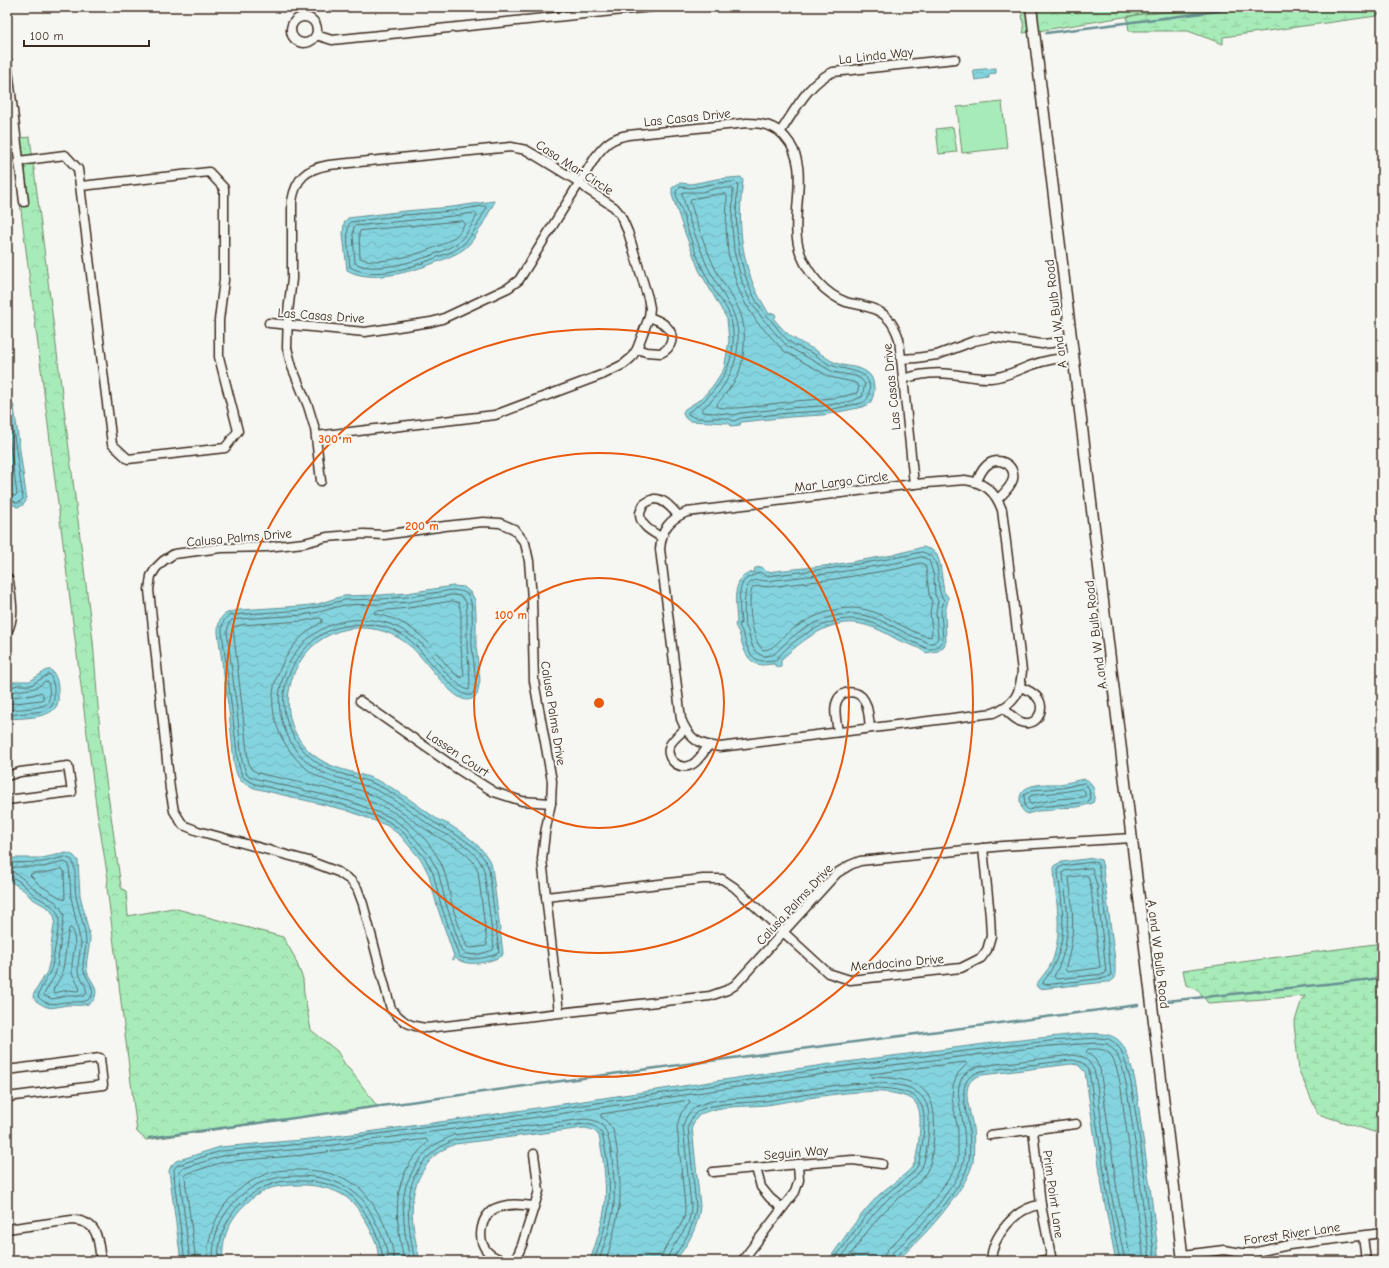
<svg xmlns="http://www.w3.org/2000/svg" width="1389" height="1268" viewBox="0 0 1389 1268" font-family="'Comic Neue',sans-serif">
	<defs>
		<pattern id="forest-crowns" width="20" height="18" patternUnits="userSpaceOnUse"><rect width="20" height="18" fill="#a7ecb8"/><path d="M2 6a3 3 0 1 1 6 0M12 15a3 3 0 1 1 6 0" fill="none" stroke="#91cb9e"/></pattern>
		<pattern id="wetland-marsh" width="20" height="14" patternUnits="userSpaceOnUse"><rect width="20" height="14" fill="#a7ecb8"/><path d="M1 5h8M5 5V1M11 12h8M15 12V8" fill="none" stroke="#91cb9e"/></pattern>
		<pattern id="water-waves" width="16" height="10" patternUnits="userSpaceOnUse"><rect width="16" height="10" fill="#84d4df"/><path d="M0 5q4-4 8 0t8 0" fill="none" stroke="#73b6bf"/></pattern>
	</defs>
	<rect width="100%" height="100%" fill="#f6f6f2"/>
	<filter id="ink" filterUnits="userSpaceOnUse"><feTurbulence type="fractalNoise" baseFrequency=".025" numOctaves="2"/><feDisplacementMap in="SourceGraphic" scale="8" xChannelSelector="R" yChannelSelector="G"/><feConvolveMatrix kernelMatrix="1 2 1 2 8 2 1 2 1" color-interpolation-filters="sRGB"/></filter>
	<g filter="url(#ink)">
		<g fill="url(#forest-crowns)" stroke="#718b6b">
			<path d="M1021 7H1027L1030 32 1023 33 1024 30Z"/>
			<path d="M1036 7H1238L1142 14 1038 31Z"/>
			<path d="M953 127 957 152 939 154 936 129Z"/>
			<path d="M30 137 93 641 101 745 121 887 122 889 126 891 128 916 173 908 283 937 294 956 303 979 304 994 311 1030 337 1051 346 1066 351 1071 377 1106 146 1140 137 1132 107 887 108 879 96 805 12 139Z"/>
		</g>
		<g fill="url(#wetland-marsh)" stroke="#718b6b">
			<path d="M1238 7H1382V8L1377 16 1223 37V44L1188 31H1129L1127 17 1142 14Z"/>
			<path d="M1382 943V1137L1377 1133 1318 1114 1299 1071 1294 1024 1302 999 1305 996 1208 1003 1198 990 1186 985 1183 970Z"/>
		</g>
		<path fill="#a7ecb8" stroke="#718b6b" d="M1002 102 1007 148 962 153 957 107Z"/>
		<g fill="url(#water-waves)" stroke="#679092">
			<path d="M996 68V73L989 74V78L975 80 973 70Z"/>
			<path d="M741 177 743 181C738 214 740 250 752 281 756 293 763 303 769 314L774 313 776 316 774 319C788 337 796 340 815 350 822 354 828 360 836 363 848 368 861 365 870 375 876 382 875 398 869 404 867 405 865 406 863 407L823 415 790 417 741 422 740 425 731 426 729 423 690 421C685 419 684 417 683 412L685 409 701 399 712 387 724 369 729 341 727 319 699 270 682 225 672 195V188L679 183 691 184 717 179Z"/>
			<path d="M494 201V203C487 216 475 241 464 249 457 254 449 257 442 260 417 270 372 285 347 270L343 234 344 223 348 218 405 211 452 207Z"/>
			<path d="M7 398 12 402 14 407 26 494C27 501 25 506 17 507L7 501Z"/>
			<path d="M923 547 932 550 937 555 940 564 944 592 948 597V600L945 612 946 641 944 646 938 651 925 653C919 646 906 644 898 640 886 633 875 627 861 624 831 617 801 641 781 660V667L777 668 774 664C770 664 766 665 761 665 747 663 743 648 740 636 739 631 736 629 735 624L737 622C736 604 730 576 754 572L755 568 762 567 766 572 833 565 893 555Z"/>
			<path d="M453 586 464 587 471 593 475 600 476 614V646L480 680 477 695C474 698 471 700 466 700 449 697 424 657 410 646 395 633 376 627 356 628 290 632 262 721 319 759 337 771 359 772 379 781 400 791 418 806 437 819 440 821 444 822 448 824 466 835 485 847 492 867L503 953 502 956C490 962 467 968 456 958L453 960 452 959 454 956 437 906 429 875 422 861 400 835 386 825 346 810 254 788 241 781 237 775 234 763 229 711 218 633C218 616 223 613 239 610L302 606 318 604 343 596 381 595 407 593Z"/>
			<path d="M47 670H51C56 675 58 682 58 690 58 695 59 700 57 705 51 719 20 718 7 719V684L18 681H30Z"/>
			<path d="M1085 779C1094 782 1096 795 1093 803L1078 807 1058 808 1053 810 1038 811 1027 814C1022 811 1021 807 1020 801 1018 782 1047 784 1060 784 1068 783 1077 780 1085 779Z"/>
			<path d="M66 853C72 854 75 856 78 861L80 895 90 937C90 948 85 961 87 971 89 980 99 986 95 997 91 1008 77 1005 68 1005 57 1006 51 1011 41 1004 37 1002 34 1000 33 995L47 972 51 955V946L55 918 50 909 31 898 25 891 7 879V860L14 858H42Z"/>
			<path d="M1094 858 1101 860C1104 868 1103 876 1105 884L1115 960V978L1110 982H1106L1039 989 1036 985C1041 977 1048 971 1052 962 1064 931 1055 900 1054 868L1055 865 1062 862Z"/>
			<path d="M1078 1034C1090 1034 1106 1031 1117 1039 1124 1044 1127 1054 1130 1062 1137 1082 1138 1104 1141 1125 1148 1170 1154 1216 1159 1261H1116L1104 1199 1085 1072 1078 1065 1071 1064 982 1075C975 1077 971 1079 968 1086 964 1097 972 1117 973 1128 974 1139 974 1152 973 1162 970 1174 963 1185 956 1195 938 1221 920 1239 897 1261H828C844 1238 860 1214 880 1194 888 1186 910 1173 914 1164 918 1155 922 1120 919 1110 917 1104 914 1099 907 1097 874 1083 803 1100 766 1105 747 1107 721 1105 703 1113 697 1116 694 1121 692 1127L700 1206C698 1228 688 1244 675 1261H590C596 1242 603 1223 605 1204 607 1182 603 1157 599 1136 595 1130 591 1129 584 1128L455 1144C449 1147 443 1149 438 1153 432 1157 428 1163 424 1169 405 1197 413 1230 420 1261H379C378 1256 378 1251 377 1246 373 1233 361 1210 351 1201 339 1190 322 1186 306 1185 296 1185 285 1185 275 1187 255 1192 234 1211 227 1231 223 1240 223 1251 222 1261H181L169 1171 171 1166 176 1161 220 1147 301 1140 361 1133 490 1115 823 1065 992 1043Z"/>
		</g>
		<g fill="none" stroke-linecap="round" stroke-linejoin="round">
			<g stroke="#586e6b" stroke-width="1">
				<path d="M736 182 738 184C733 226 738 281 766 315 767 317 769 317 770 319 776 326 782 336 790 342 797 347 806 350 814 354 818 357 822 360 827 363 844 373 874 366 869 394 868 399 866 401 862 403L823 411 789 413 741 418 734 421C721 413 700 424 688 414V412C721 393 740 357 731 319 728 307 717 296 711 285 698 262 689 236 682 211 679 205 676 197 676 191L680 187 691 188 718 183Z"/>
				<path d="M718 188H731L733 189 732 226 734 251 743 285 750 300 762 318 787 346 833 372 855 376 861 379 865 384 862 397 848 402 822 406 789 408 741 413 734 415 729 414 702 412V409C731 387 748 345 732 310L707 266 690 222 682 194 683 192H701Z"/>
				<path d="M719 194H725L727 196 726 227 728 253 738 288 745 303 757 322 784 351 830 377 853 382 857 384 859 387 857 393C834 400 811 399 787 402 768 404 733 411 717 407V404C724 396 733 385 738 375 745 358 747 329 740 312 733 295 720 281 713 264 704 244 696 222 690 201L692 199Z"/>
				<path d="M484 206 486 207V209C479 221 473 237 462 245 456 251 448 253 440 256 417 266 374 281 350 267 349 256 345 230 350 222L405 215 452 211Z"/>
				<path d="M474 213H476L477 216C471 225 466 237 457 243 439 256 375 276 355 263L353 234 354 226 453 216Z"/>
				<path d="M463 221 465 224C461 229 459 235 453 238 437 250 379 268 360 258L359 234 360 231Z"/>
				<path d="M7 402 10 408 23 499 21 501 17 503 10 499H7"/>
				<path d="M7 423 17 494 15 496 7 493"/>
				<path d="M922 552C947 558 932 585 944 600L941 611 943 640C940 645 934 650 928 649 925 648 922 646 920 645 897 637 877 619 851 619 824 619 792 639 776 660 771 660 767 661 763 661 745 660 747 636 739 626L741 622C740 611 736 587 746 579 750 576 755 576 759 572L767 576 833 568 894 558Z"/>
				<path d="M922 557 929 560 934 577 935 595 938 601 936 612 938 638C936 641 934 643 931 643 928 644 925 641 922 640 902 633 884 619 863 615 839 610 809 623 791 638 785 643 779 650 773 655 769 655 764 657 761 655 751 651 751 640 748 631 747 629 746 627 745 625 744 618 743 587 750 583 756 578 761 581 767 581L834 573 895 563Z"/>
				<path d="M921 563 924 564 926 568 929 594 932 602 930 612 932 632 931 637C903 632 883 608 851 608 830 608 806 619 789 632 780 638 775 650 763 650 752 642 746 598 753 587L760 586 768 587 835 579 896 569Z"/>
				<path d="M453 590C459 591 464 591 468 595 475 604 471 635 472 647 473 656 474 665 475 673 475 679 477 692 471 695 459 700 423 652 414 644 409 639 403 635 397 632 384 625 368 623 353 625 338 626 325 631 314 640 300 652 289 669 285 687 278 718 297 752 324 767 341 776 361 777 377 785 399 795 416 810 435 823 455 835 480 844 489 869L499 952C494 957 471 961 463 958 461 958 459 956 458 954L441 905 433 873 425 858 403 832 388 821 347 806 255 784 244 778 241 773 238 762 232 710 222 632C222 624 223 618 231 615L303 610 318 607 344 600 381 599 407 597Z"/>
				<path d="M453 595 461 596 466 602 467 614V647L470 680 469 690C463 689 458 684 454 680 444 672 437 662 430 653 415 635 394 622 371 620 347 618 327 623 309 638 294 650 283 671 280 690 275 722 294 759 324 773 341 780 359 782 376 790 389 796 401 804 412 812 419 817 426 823 434 828 453 838 476 848 484 870L494 948 493 950C484 953 469 958 462 951L446 904 438 871 429 855 406 828 390 817 349 801 257 779 247 775 242 761 237 710 227 632 229 623 232 620 240 619 303 615 319 612 344 605 381 604 408 602Z"/>
				<path d="M453 601 459 603 461 614V647L464 676 462 678C451 673 442 659 434 649 419 631 399 618 376 614L374 613 376 611 409 608Z"/>
				<path d="M320 618 322 619V622C299 634 284 655 276 679 264 716 286 759 319 777 336 786 357 787 374 796 394 805 411 820 430 832 446 843 471 851 478 871L487 944 486 946 472 948 467 947C461 932 455 916 451 901 449 890 447 879 443 868 434 846 414 824 393 812 357 792 299 783 258 773L251 769 248 760 233 627 241 625 303 621Z"/>
				<path d="M7 688 18 685H31L49 674 51 676 54 687V699L52 706 44 711 7 715"/>
				<path d="M7 693C11 693 13 691 17 691 30 688 35 691 45 681L48 682C49 687 51 697 48 702 45 709 15 709 7 710"/>
				<path d="M7 699 19 696 33 695 41 692 43 694V699L41 700 7 704"/>
				<path d="M1085 783 1089 789 1090 799 1089 801 1078 803 1038 807 1029 810 1025 807 1024 795 1032 790 1062 788Z"/>
				<path d="M1082 789 1085 791V795L1084 797 1057 799 1031 804 1029 803V797L1033 795 1062 792Z"/>
				<path d="M65 862 69 865 71 897 81 944 78 965V972L85 985 87 993 84 996H67L52 999 45 996 44 994 55 975 57 967 64 915 61 909 56 902 37 891 22 878 12 871 11 869 15 867H43Z"/>
				<path d="M1094 862 1097 863C1100 868 1099 878 1102 885L1111 975 1105 978 1044 985 1043 982C1064 956 1065 928 1061 896 1060 887 1058 878 1058 868L1063 866Z"/>
				<path d="M7 863 43 862 65 857 72 860C76 868 75 876 75 885 75 904 85 922 86 942 86 950 83 958 83 966 83 976 95 985 92 995 88 1005 74 1001 66 1002 54 1003 49 1007 38 997 40 986 49 977 52 966L59 924V917L57 912 52 906 34 895 19 881 10 876H7"/>
				<path d="M1092 868 1097 886 1106 972 1104 974 1056 979 1054 976C1068 952 1069 924 1066 897 1065 889 1063 881 1063 872L1065 871Z"/>
				<path d="M62 869 64 871 65 898 64 900 41 886 30 875 32 873H44Z"/>
				<path d="M1086 875 1088 876 1091 888 1100 967 1098 968 1067 972 1065 969C1076 937 1073 911 1069 878L1071 877Z"/>
				<path d="M71 928 73 930 75 944 72 964V973L80 989 78 991 68 990 54 993 53 990C55 985 59 981 61 976 66 961 65 945 69 929Z"/>
				<path d="M185 1261 175 1188 174 1169 178 1165 221 1151 302 1144 490 1119 823 1069 891 1060 1049 1041 1097 1038 1109 1039 1115 1043 1121 1050 1126 1064 1131 1083 1141 1148 1155 1261"/>
				<path d="M190 1261 179 1171 181 1169 222 1156 303 1149 491 1124 824 1074 892 1065 1049 1046 1097 1043 1107 1044 1116 1052 1122 1066 1126 1083 1136 1149 1150 1261"/>
				<path d="M196 1261 186 1187 185 1175 186 1174 223 1162 303 1155 426 1139 428 1142C389 1178 395 1214 404 1261"/>
				<path d="M207 1261C208 1220 229 1187 269 1173 281 1169 294 1170 306 1170 325 1171 347 1176 362 1190 370 1198 375 1208 381 1218 388 1232 393 1245 394 1261"/>
				<path d="M213 1261C213 1250 214 1238 218 1228 226 1206 249 1184 272 1179 282 1176 293 1176 303 1176 322 1177 341 1181 356 1194 365 1200 370 1211 375 1221 382 1234 387 1246 388 1261"/>
				<path d="M218 1261C218 1225 238 1196 272 1184 282 1180 295 1181 306 1181 323 1182 341 1186 354 1198 361 1205 366 1215 371 1223 377 1235 382 1247 383 1261"/>
				<path d="M410 1261 405 1233 404 1221 403 1201 406 1185 415 1166 424 1154 433 1146 453 1135 585 1119C591 1120 597 1120 602 1125 613 1136 615 1188 614 1204 612 1223 605 1242 599 1261"/>
				<path d="M415 1261C405 1212 399 1164 454 1140L585 1124C593 1125 597 1126 602 1134 607 1154 611 1183 609 1204 607 1224 600 1242 594 1261"/>
				<path d="M606 1261C611 1243 616 1226 619 1207 622 1192 618 1145 613 1130 610 1125 606 1120 601 1117V1114L689 1100 690 1103 681 1113 677 1126 685 1206C685 1211 685 1217 682 1222 677 1234 661 1248 661 1261"/>
				<path d="M667 1261C668 1251 682 1235 687 1225 690 1219 691 1212 691 1206L683 1126C685 1118 690 1109 699 1105 719 1097 743 1099 764 1096 803 1091 876 1074 912 1089 920 1093 926 1100 928 1109 931 1120 927 1160 921 1169 914 1182 898 1189 888 1199 869 1217 854 1240 839 1261"/>
				<path d="M672 1261 673 1258C685 1241 694 1227 696 1206L688 1127C690 1120 694 1113 700 1110 717 1102 747 1103 766 1101 801 1096 879 1079 910 1094 917 1097 921 1103 923 1110 926 1120 922 1157 917 1167 910 1178 893 1187 883 1197 864 1216 849 1239 833 1261"/>
				<path d="M846 1261C860 1242 874 1220 892 1204 903 1193 920 1185 927 1171 932 1162 933 1145 934 1135 938 1085 916 1078 871 1077L870 1074 965 1062 967 1064 958 1073 953 1086 952 1098 958 1131V1159L956 1167 950 1177 925 1212 887 1250 884 1256V1261"/>
				<path d="M890 1261 892 1253C913 1234 932 1215 948 1191 955 1182 962 1171 964 1159 965 1150 965 1140 964 1131 962 1106 946 1075 980 1066L1072 1055 1083 1057 1089 1062 1094 1070 1097 1085 1104 1142 1112 1198 1125 1261"/>
				<path d="M895 1261 896 1257C918 1236 936 1218 953 1193 960 1183 967 1172 969 1160 970 1150 970 1139 969 1129 967 1108 953 1079 981 1071L1071 1060C1080 1061 1085 1063 1089 1071L1108 1199 1120 1261"/>
				<path d="M1131 1261 1118 1197 1100 1069 1095 1059 1086 1052 1088 1049C1095 1049 1105 1048 1110 1054 1120 1069 1122 1096 1124 1113 1132 1162 1138 1212 1144 1261"/>
			</g>
			<g stroke="#679092" stroke-width="2.5">
				<path d="M1046 33 1250 7"/>
				<path d="M1167 1001 1382 978"/>
				<path d="M149 1138 641 1070 1138 1005"/>
			</g>
			<defs>
				<g id="minor">
					<circle cx="304" cy="30" r="13"/>
					<path d="M316 35 332 40 652 7"/>
					<path d="M7 61 24 202"/>
					<path d="M781 131C795 110 809 82 833 72L955 59"/>
					<path d="M19 161 65 155 78 169 112 444 128 459 225 448 238 431 219 357V320L224 280V188L209 172 81 186"/>
					<path d="M269 323 365 332 431 322 442 319 508 288 519 280 596 156C606 143 612 138 628 135L747 123C762 123 775 125 785 137 814 169 786 217 801 255 809 275 825 294 846 302 852 304 858 304 864 306 883 310 893 320 899 339L914 484"/>
					<path d="M637 349 646 352 661 353C672 348 676 335 666 326 662 322 655 319 649 317"/>
					<path d="M901 359 916 358 937 355 974 341 992 337 1042 344 1052 343 1071 337"/>
					<path d="M903 379C918 374 935 372 951 374 964 375 977 379 991 378 1006 377 1018 370 1032 365 1045 360 1059 358 1074 357"/>
					<path d="M316 436 495 415 604 374 624 364 631 358 637 349 649 317 650 308 648 298 628 232 620 214 614 207 588 190 579 182 533 154 526 150 511 147 329 165C306 169 296 178 292 201V279L288 312 287 348 292 367 308 406 315 429 321 481"/>
					<path d="M965 480C985 483 995 491 1002 510L1022 671C1020 694 1016 703 993 713L720 747C698 745 689 739 681 719L660 549C662 529 668 520 687 512L914 484Z"/>
					<path d="M977 482C979 476 982 470 986 466 997 455 1016 464 1013 479 1011 487 1003 494 998 499"/>
					<path d="M661 537C652 532 639 525 640 513 641 510 643 506 644 504 647 502 651 500 654 499 664 498 672 509 678 515"/>
					<path d="M7 577 9 581C11 598 16 616 7 632"/>
					<path d="M360 701 453 766 494 792 522 801 551 803"/>
					<path d="M1003 708C1009 713 1014 719 1021 722 1037 728 1047 708 1037 697 1032 692 1026 689 1020 687"/>
					<path d="M685 729C680 734 673 739 670 745 664 758 679 771 691 765 698 762 704 752 708 746"/>
					<path d="M838 732C837 723 833 710 837 701 842 689 858 690 864 700 869 708 869 720 870 728"/>
					<path d="M7 776 20 772 68 766 72 792 7 800"/>
					<path d="M546 897 703 879H722L734 887 828 973 850 980 961 968 981 958 987 950 991 936 990 916 983 848"/>
					<path d="M559 1013 542 859 545 833 551 803 552 781 534 681 532 599 529 561 525 543 514 529 500 523 483 522 445 526 384 535 364 534 327 537 304 543 267 547 221 548 174 554 163 561 156 568 151 576 149 590 170 789 174 811 183 825 198 831 309 861 338 872 350 880 357 888 363 904 391 1009C404 1023 409 1026 427 1028L710 996 727 990 735 985 837 873 850 865 860 861 1003 846 1132 838"/>
					<path d="M7 1070 100 1058 103 1085 7 1097"/>
					<path d="M1033 1130 1041 1205 1052 1261"/>
					<path d="M990 1135 1076 1124"/>
					<path d="M756 1168 761 1187 770 1198 782 1208"/>
					<path d="M713 1172 798 1164 853 1160 882 1164"/>
					<path d="M7 1229 72 1220C99 1221 98 1239 101 1261"/>
					<path d="M1363 1236 1366 1261"/>
					<path d="M1183 1255 1224 1250 1242 1253H1252L1289 1245 1382 1233"/>
					<path d="M504 1261C497 1258 490 1256 486 1250 477 1238 481 1217 494 1209 507 1203 520 1204 533 1206"/>
					<path d="M515 1261 522 1245 539 1191 534 1154"/>
					<path d="M742 1261 795 1192 799 1180 798 1164"/>
					<path d="M991 1261C992 1236 1016 1207 1041 1205"/>
					<path d="M1040 1261 1051 1259"/>
				</g>
				<path id="tertiary" d="M1031 7 1183 1261"/>
			</defs>
			<use href="#minor" stroke="#3b2a1e" stroke-width="11"/>
			<use href="#tertiary" stroke="#3b2a1e" stroke-width="13"/>
			<use href="#minor" stroke="#f6f6f2" stroke-width="8"/>
			<use href="#tertiary" stroke="#f6f6f2" stroke-width="10"/>
		</g>
	</g>
	<g fill="none" stroke="#e8590c" stroke-width="2">
		<circle cx="599" cy="703" r="125"/>
		<circle cx="599" cy="703" r="250"/>
		<circle cx="599" cy="703" r="374"/>
	</g>
	<g text-anchor="middle" stroke-width="4" stroke-linejoin="round" paint-order="stroke">
		<g font-size="13" fill="#3b2a1e" stroke="#f6f6f2">
			<text transform="translate(876 55) rotate(-6)" y="5">La Linda Way</text>
			<text transform="translate(687 117) rotate(-6)" y="5">Las Casas Drive</text>
			<text transform="translate(575 167) rotate(33)" y="5">Casa Mar Circle</text>
			<text transform="translate(1055 314) rotate(-97)" y="5">A and W Bulb Road</text>
			<text transform="translate(321 315) rotate(4)" y="5">Las Casas Drive</text>
			<text transform="translate(891 387) rotate(-96)" y="5">Las Casas Drive</text>
			<text transform="translate(841 481) rotate(-7)" y="5">Mar Largo Circle</text>
			<text transform="translate(239 537) rotate(-5)" y="5">Calusa Palms Drive</text>
			<text transform="translate(1095 635) rotate(-97)" y="5">A and W Bulb Road</text>
			<text transform="translate(554 713) rotate(81)" y="5">Calusa Palms Drive</text>
			<text transform="translate(458 753) rotate(34)" y="5">Lassen Court</text>
			<text transform="translate(794 904) rotate(-47)" y="5">Calusa Palms Drive</text>
			<text transform="translate(1159 954) rotate(83)" y="5">A and W Bulb Road</text>
			<text transform="translate(897 962) rotate(-5)" y="5">Mendocino Drive</text>
			<text transform="translate(796 1152) rotate(-5)" y="5">Seguin Way</text>
			<text transform="translate(1054 1194) rotate(82)" y="5">Prim Point Lane</text>
			<text transform="translate(1292 1233) rotate(-8)" y="5">Forest River Lane</text>
		</g>
	</g>
	<circle cx="599" cy="703" r="6" fill="#e8590c" stroke="#f6f6f2" stroke-width="2"/>
	<g font-size="12" text-anchor="middle" font-weight="bold" fill="#e8590c" stroke="#f6f6f2" stroke-width="4" stroke-linejoin="round" paint-order="stroke">
		<text x="335" y="443">300 m</text>
		<text x="422" y="530">200 m</text>
		<text x="511" y="619">100 m</text>
	</g>
	<rect width="1389" height="1268" fill="none" stroke="#f6f6f2" stroke-width="24"/>
	<rect x="12" y="12" width="1365" height="1244" fill="none" stroke="#3b2a1e" stroke-width="1.5" filter="url(#ink)"/>
	<path d="M24 40v6h125v-6" fill="none" stroke="#3b2a1e" stroke-width="2"/>
	<text x="30" y="40" font-size="12" fill="#3b2a1e" stroke="#f6f6f2" stroke-width="3" paint-order="stroke">100 m</text>
</svg>
